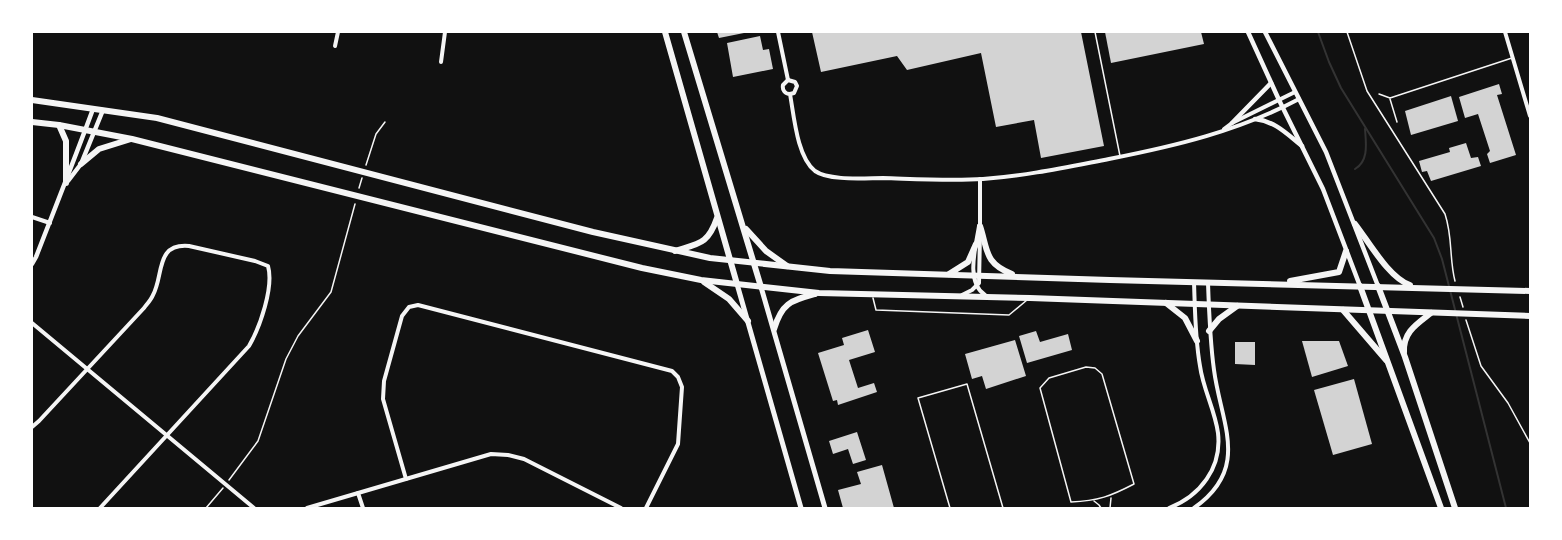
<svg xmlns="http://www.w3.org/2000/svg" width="1562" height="540" viewBox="0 0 1562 540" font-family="'DejaVu Sans',sans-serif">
	<rect width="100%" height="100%" fill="#111"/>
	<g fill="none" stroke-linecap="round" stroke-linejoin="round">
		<g stroke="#333" stroke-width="2">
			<path d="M1318 32 1329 62 1341 88 1434 238 1442 259 1506 508"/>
			<path d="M1355 169C1369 161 1366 143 1365 129"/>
		</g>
	</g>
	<g fill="#d3d3d3">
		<path d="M717 32H744V33L719 38Z"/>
		<path d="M812 32H1081L1104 146 1041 158 1034 120 996 127 981 53 907 70 897 56 821 72Z"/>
		<path d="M1105 32H1201L1204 44 1111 63Z"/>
		<path d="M760 36 763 50 769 49 773 69 733 77 727 43Z"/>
		<path d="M1499 84 1502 94 1497 95 1516 155 1490 163 1487 154 1490 151 1478 114 1465 118 1459 97Z"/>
		<path d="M1451 96 1458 121 1411 135 1405 111Z"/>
		<path d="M1466 143 1471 158 1478 157 1481 166 1431 181 1427 171 1422 172 1419 161 1450 152 1449 148Z"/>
		<path d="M868 330 875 352 849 360 858 388 874 383 877 392 838 405 837 400 833 401 818 353 844 345 842 338Z"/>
		<path d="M1036 331 1040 342 1068 334 1072 350 1027 363 1019 336Z"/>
		<path d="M1015 340 1026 376 986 389 982 376 972 379 965 354Z"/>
		<path d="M1302 341H1339L1348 366 1312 377Z"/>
		<path d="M1235 342H1255V365L1235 364Z"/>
		<path d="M1354 379 1372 444 1333 455 1314 390Z"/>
		<path d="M857 432 866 460 853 464 848 449 833 454 829 441Z"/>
		<path d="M882 465 894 508H843L838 490 861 484 857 472Z"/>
	</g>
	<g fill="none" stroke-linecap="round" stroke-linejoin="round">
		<g stroke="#f5f5f5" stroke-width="1.5">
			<path d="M1347 32 1367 91 1445 214C1453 238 1449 258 1455 281"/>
			<path d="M366 165 376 134 385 122"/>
			<path d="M359 188 362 178"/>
			<path d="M1460 297 1463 307"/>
			<path d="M1466 320 1481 366 1508 403 1530 443"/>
			<path d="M229 480 258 441 286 359 298 336 331 292 355 204"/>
			<path d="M206 508 223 488"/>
		</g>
		<g stroke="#f5f5f5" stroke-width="1.5">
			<path d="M1095 32 1120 156"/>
			<path d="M1379 94 1390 98 1512 58"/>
			<path d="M1390 99 1397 122"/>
			<path d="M873 298 876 310 1009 315 1027 300"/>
			<path d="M1086 367 1095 368 1102 374 1134 484C1111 496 1098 501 1071 502L1040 388 1049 378Z"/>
			<path d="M1094 501 1099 505 1101 508"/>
			<path d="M950 508 918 398 967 384 1003 508"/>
			<path d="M1110 508 1111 498"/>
		</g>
		<g stroke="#f5f5f5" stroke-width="4">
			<path d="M778 32 788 80"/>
			<path d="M1505 32 1530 116"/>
			<path d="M335 46 338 32"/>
			<path d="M441 62 445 32"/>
			<path d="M788 80 783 85C782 90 785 94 790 94 794 116 797 157 815 171 829 181 865 178 883 178 916 179 950 181 983 179 1025 176 1067 167 1109 159 1175 146 1239 131 1299 99"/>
			<path d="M788 80 795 82 797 86 794 93 790 94"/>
			<path d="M1224 129 1232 123 1295 92"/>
			<path d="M32 217 50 223"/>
			<path d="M979 226C976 246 965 282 985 295"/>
			<path d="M980 226V179"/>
			<path d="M962 295 972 290 979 283 980 234"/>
			<path d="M32 323 254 508"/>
			<path d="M32 427 39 421 144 308C147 304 151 300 153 295 164 275 155 243 189 246L255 261 268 266C274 287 260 327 249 346L100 508"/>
			<path d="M406 479 383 399 384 381 402 316 409 307 418 305 672 371 678 377 682 387 678 444 646 508"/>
			<path d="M358 493 363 508"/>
			<path d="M307 508 491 454 508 455 524 459 621 508"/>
			<path d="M1169 508C1200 496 1222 468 1218 433 1215 410 1203 389 1200 366 1195 338 1195 310 1194 282"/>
			<path d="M1194 508C1251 468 1221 424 1214 370 1210 341 1209 312 1208 283"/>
		</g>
		<g stroke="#f5f5f5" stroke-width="4.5">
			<path d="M1248 32 1279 100 1323 189 1360 286"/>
			<path d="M1265 32 1326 152 1378 286"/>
			<path d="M1255 119C1275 121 1287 134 1302 146"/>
			<path d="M1232 123 1271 83"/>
			<path d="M68 181 81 164 103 110"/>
			<path d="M32 264 36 257C55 208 75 158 93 109"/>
		</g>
		<g stroke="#f5f5f5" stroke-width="5">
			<path d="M737 284 801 508"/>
			<path d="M761 287 825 508"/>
		</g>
		<g stroke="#f5f5f5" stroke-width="6">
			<path d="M665 32 737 284"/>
			<path d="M684 32 761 287"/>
			<path d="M32 100 157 118 593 232 710 258 830 271 1110 280 1530 291"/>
			<path d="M32 122 59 125 132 139 642 268 701 280 819 293 1030 298 1530 316"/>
			<path d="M59 125 66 141V183"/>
			<path d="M81 164 99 149 131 139"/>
			<path d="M1355 224C1369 242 1389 278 1410 285"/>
			<path d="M980 226C988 250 984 263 1012 274"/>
			<path d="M746 229 766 251 787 266"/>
			<path d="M675 251C700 243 708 244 717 218"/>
			<path d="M949 274 968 262 976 244"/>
			<path d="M1290 281 1339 272 1346 251"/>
			<path d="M704 282 729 299 748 321"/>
			<path d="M1360 286 1441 508"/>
			<path d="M1378 286 1405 357 1455 508"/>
			<path d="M1166 303 1185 318 1197 341"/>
			<path d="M1343 310 1386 360"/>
			<path d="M774 329C782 303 790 301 815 294"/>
			<path d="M1209 331 1219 319 1237 306"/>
			<path d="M1404 352C1403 332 1417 324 1431 313"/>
		</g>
	</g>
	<rect width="1562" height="540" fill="none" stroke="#ffffff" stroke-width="66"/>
</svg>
